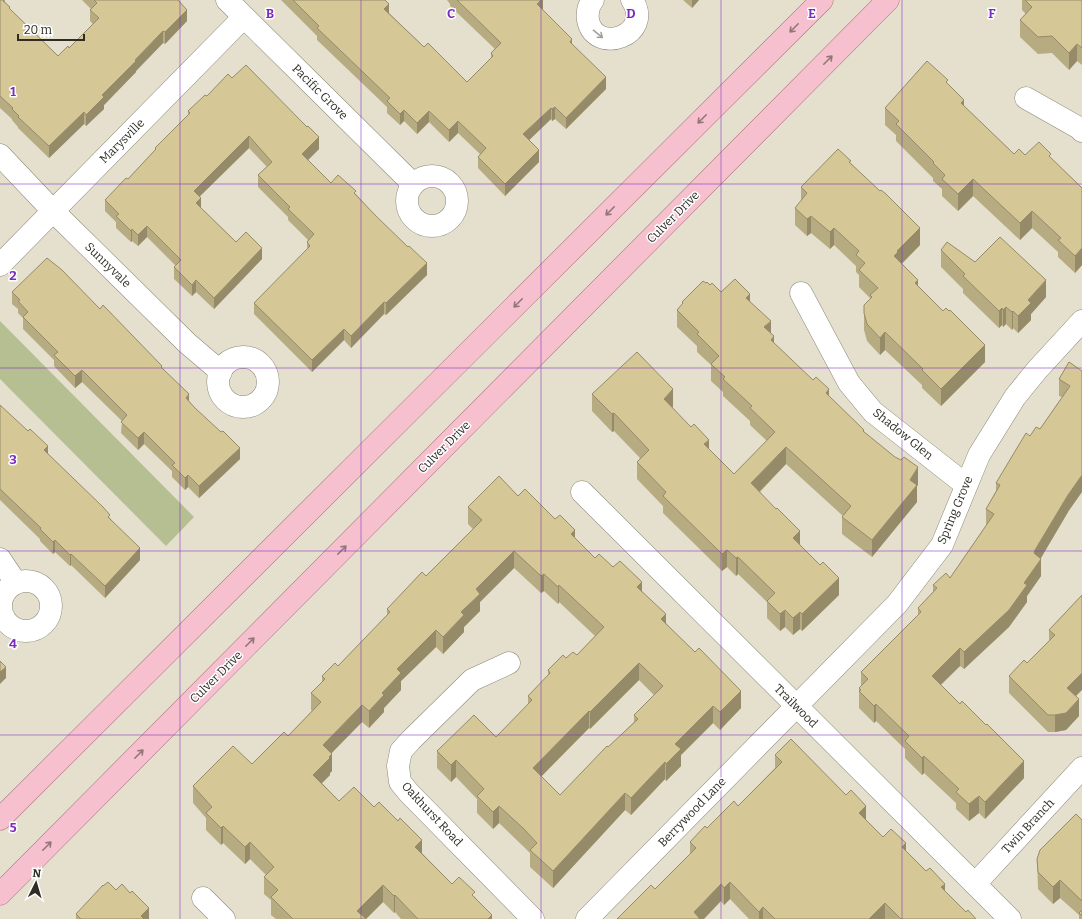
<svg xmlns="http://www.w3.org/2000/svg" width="1082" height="919" viewBox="0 0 1082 919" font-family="Bitter,serif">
	<rect width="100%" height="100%" fill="#e5e0ce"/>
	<path fill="#b5bf91" d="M0 321 194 517 166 546 0 379Z"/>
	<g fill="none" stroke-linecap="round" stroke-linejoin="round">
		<defs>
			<g id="minor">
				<path d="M227 0 413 184"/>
				<path d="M593 0C588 6 587 13 588 20 595 56 655 35 632 0"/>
				<path d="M1026 98 1079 128 1082 131"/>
				<path d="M0 155 53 211 187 343 221 372"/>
				<circle cx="432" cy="201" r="25"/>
				<path d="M0 265 244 17"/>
				<path d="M801 293 849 383 873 412 966 485"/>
				<circle cx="243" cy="382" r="25"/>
				<path d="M582 492 1010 919"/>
				<path d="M0 559 16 583"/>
				<circle cx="26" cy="606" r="25"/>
				<path d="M509 663 472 680 411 740 401 751 398 766 400 782 409 793 533 919"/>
				<path d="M975 884 1082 768"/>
				<path d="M203 898 224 919"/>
				<path d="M587 919 897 604 942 545 979 455 1015 397 1037 370 1082 321"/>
			</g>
			<g id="primary">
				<path d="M0 819 822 0"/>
				<path d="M0 894 888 0"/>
			</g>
		</defs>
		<use href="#minor" stroke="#8c8776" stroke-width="23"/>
		<use href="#primary" stroke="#ac717d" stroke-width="23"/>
		<use href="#minor" stroke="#fff" stroke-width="22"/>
		<use href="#primary" stroke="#f6c0ce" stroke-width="22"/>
	</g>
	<g fill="#b7ab81" fill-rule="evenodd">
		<path d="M0 0H5V2L10 9 58 56 69 48 93 24 90 21V10L91 9 82 0H178L187 21 165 44 163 43 136 71V72L104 105V109L86 126 84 124 49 158 18 128V127L12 120V119L0 108Z"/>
		<path d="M281 0H385L389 13 424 47 467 82 491 58V53L495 49 450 6V4L447 0H543L542 10 572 45 606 89 566 129 555 119 552 121 551 119 529 140 539 162 505 196 478 168V157L480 154 458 133 449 142 429 122 417 134 404 121 400 125 387 113V107L317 40V36Z"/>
		<path d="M683 0H699L692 8Z"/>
		<path d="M1022 0H1082V65L1077 61 1069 70 1052 53 1038 54 1020 37V20L1025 15V13L1022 10Z"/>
		<path d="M232 78 319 149 308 160 331 183 356 194 427 275 386 315 384 314 351 348 344 340 312 372 254 314V303L307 250V242L308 240 288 220V217L258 187V175L267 167 249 148 200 196 201 208 236 242 262 259 214 309 196 292 192 296 174 279V267L176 266 147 237 138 246 132 241 131 242 116 228V222L105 211V200L128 179 155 150V148L188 115V111L207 96Z"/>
		<path d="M948 84 964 106 1014 154 1051 158 1082 188V265L1075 273 1058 257V252L1032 228 1020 240 973 196 958 211 942 196V189L933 181V178L896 141V135L885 125V108Z"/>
		<path d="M851 163 920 245 902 264 918 287 985 362 941 406 922 388V385L885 350 880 355 867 341 864 330V305L870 299V298L859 287V275L856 272V266L834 245 830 249 811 233 807 236 795 225V208L801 201V187Z"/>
		<path d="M941 250 975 262 1046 297 1031 314V320L1018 333 1013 328 1012 330 1006 324 1003 327 1002 325 999 328 963 293V289L941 267Z"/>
		<path d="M706 283 710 285 721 292 750 301 771 333 774 343 829 396 864 432 918 485 917 486V502L872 557 842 534V517L843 516 786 464 760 492 839 595 802 631 800 629 793 635 785 627 780 631 767 618V602L738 574 736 576 727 567 722 571 663 513V506L637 479V462L640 458 614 431 612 432 592 411V394L673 407H672L709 449 734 474 767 441 750 425V421L723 396V392L711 381V365L697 352V346L677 327V310L682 305V302Z"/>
		<path d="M12 292 100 309 162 368 189 402 240 459 199 498 188 487 185 490 172 477V471L144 444 138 450 121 433 122 421 82 382 75 388 54 366V360L23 329V318L18 313V309L12 304Z"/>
		<path d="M1069 362 1068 512 1041 558V576L1027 596V602L1009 627 964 669 960 666 941 685 1024 778 985 819 979 813 969 821 956 809V803L924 773 922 775 905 758V749L876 721 874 723 859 708V688L861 686V672L918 615V608L933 592V585L950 578 986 526V509L996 491V483L1030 436 1040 429 1062 397 1059 396V379Z"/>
		<path d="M0 405 110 518 140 560 105 598 71 565 70 566 55 552 53 554 40 541V539L0 500Z"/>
		<path d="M518 496 555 519 595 558 613 567 642 591 666 623 741 708 720 730 713 723 681 755V766L666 781 665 779 631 815 625 810 553 888 530 867V853L524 847 499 823 493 829 477 813V799L456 777 451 782 437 768V751L496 737 528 705V696L548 676V670L566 658 577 655 595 636 559 602 558 604 544 591 541 593 514 568 480 602V611L464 627V632L443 654 436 647 401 681V690L384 708V712L369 728 362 722 331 753 332 771 330 773V775L322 783 339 801 422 853 452 884 475 897 492 919H401L395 912 394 913 383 902 366 919H276L271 915V900L264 894V877L266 875 250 859 245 864 223 843 221 845 206 830V818L193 803V786L252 764 288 736 312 711 311 710V693L322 682V676L338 666 387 616V609L426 576 473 529 468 524V507ZM639 680 654 695 634 715V722L560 795 541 776 589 728 590 729Z"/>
		<path d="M1082 595 1076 696 1079 716 1066 730 1055 732H1048L1009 693V676L1027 663 1049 641V630Z"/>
		<path d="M775 755 866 820 883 837 906 851 966 912 976 919H749L730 899 724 905 721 901 655 889 690 855V842L707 828 738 806 775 768Z"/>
		<path d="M1082 820V919H1079V915L1060 898 1053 904 1038 889 1037 859Z"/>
		<path d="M116 890 149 919H76V914Z"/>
	</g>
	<g fill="#958b69">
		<path d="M541 0H543V10L537 16V4Z"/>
		<path d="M692 0H699L692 8Z"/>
		<path d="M389 4V16L384 9Z"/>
		<path d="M187 10V21L165 44V32Z"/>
		<path d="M163 31V43L136 71V72L104 105V109L86 126V115L102 95Z"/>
		<path d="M572 39V51L570 42Z"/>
		<path d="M1077 44V61L1069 70V53Z"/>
		<path d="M606 77V89L566 129V118Z"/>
		<path d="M964 100V117L961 103Z"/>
		<path d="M555 107V119L552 121V109Z"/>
		<path d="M551 108V119L523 146V134Z"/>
		<path d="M404 110V121L400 125V114Z"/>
		<path d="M429 111V122L417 134V123Z"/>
		<path d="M84 112V124L49 158V146Z"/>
		<path d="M458 121V133L449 142V130Z"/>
		<path d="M249 136V148L194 202V191Z"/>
		<path d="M319 137V149L302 166V154Z"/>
		<path d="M539 150V162L505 196V184Z"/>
		<path d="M973 179V196L958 211V194Z"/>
		<path d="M201 198V209L196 203Z"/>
		<path d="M1032 211V228L1020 240V223Z"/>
		<path d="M811 216V233L807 236V219Z"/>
		<path d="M147 226V237L138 246V235Z"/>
		<path d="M834 228V245L830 249V232Z"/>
		<path d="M920 228V245L898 267 894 256 897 251Z"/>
		<path d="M132 229V241L131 242V231Z"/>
		<path d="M262 248V259L214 309V298Z"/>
		<path d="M1082 248V265L1075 273V256Z"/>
		<path d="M427 263V275L386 315V303Z"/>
		<path d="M196 280V292L192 296V285Z"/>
		<path d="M918 280V297L915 283Z"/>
		<path d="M1046 280V297L1031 314V320L1018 333V316L1028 300Z"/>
		<path d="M750 294V311L746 298Z"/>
		<path d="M384 302V314L351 348V336Z"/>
		<path d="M1006 307V324L1003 327V310Z"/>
		<path d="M1002 308V325L999 328V311Z"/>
		<path d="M1013 311V328L1012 330V312Z"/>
		<path d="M771 321V338L764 327Z"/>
		<path d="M344 329V340L312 372V360Z"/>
		<path d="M885 332V350L880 355V338Z"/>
		<path d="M774 336V354L771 340Z"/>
		<path d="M985 345V362L941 406V389Z"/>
		<path d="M82 370V382L75 388V376Z"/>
		<path d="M673 389V407L664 416V399Z"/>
		<path d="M829 389V406L826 393Z"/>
		<path d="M189 394V406L186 398Z"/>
		<path d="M614 413V431L612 432V414Z"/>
		<path d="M144 432V444L138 450V438Z"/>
		<path d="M709 440V457L704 444Z"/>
		<path d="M48 446V458L44 450Z"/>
		<path d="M786 447V464L751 500V483Z"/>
		<path d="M240 448V459L199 498V486Z"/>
		<path d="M918 467V485L917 486V502L872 557V540Z"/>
		<path d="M188 475V487L185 490V478Z"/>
		<path d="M1082 475V492L1068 512 1035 568 1041 559V576L1027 596V602L1009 627 964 669V652L1024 583 1035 550 1068 495Z"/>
		<path d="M575 530V547L571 534Z"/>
		<path d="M800 531V548L793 538Z"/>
		<path d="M55 540V552L53 554V542Z"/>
		<path d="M140 548V560L105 598V586Z"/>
		<path d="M727 550V567L722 571V554Z"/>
		<path d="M514 551V568L480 602V611L464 627V632L443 654V637L461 612 476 589Z"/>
		<path d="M71 554V565L70 566V555Z"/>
		<path d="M738 557V574L736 576V558Z"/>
		<path d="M544 574V591L541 593V576Z"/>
		<path d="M839 578V595L802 631V614Z"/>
		<path d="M642 582V599L637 587Z"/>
		<path d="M559 585V602L558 604V587Z"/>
		<path d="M785 610V627L780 631V614Z"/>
		<path d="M800 612V629L793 635V618Z"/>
		<path d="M666 614V631L661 619Z"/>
		<path d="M436 630V647L401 681V690L384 708V712L369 728V711L382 693 397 669Z"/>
		<path d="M960 648V666L932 693V676Z"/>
		<path d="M639 663V680L590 729V712Z"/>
		<path d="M6 667V678L0 684V672Z"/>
		<path d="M1082 673V690L1067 705V688Z"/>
		<path d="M741 691V708L720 730V712Z"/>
		<path d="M1079 699V716L1066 730 1055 732V715Z"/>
		<path d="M876 704V721L874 723V706Z"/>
		<path d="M362 705V722L323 762V745Z"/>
		<path d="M713 706V723L681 755V766L666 781V764L675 744Z"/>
		<path d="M589 711V728L533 785V768Z"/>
		<path d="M332 754V771L330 773V775L313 792V775Z"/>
		<path d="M924 756V773L922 775V758Z"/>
		<path d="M456 760V777L451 782V765Z"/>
		<path d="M1024 761V778L985 819V802Z"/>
		<path d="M665 762V779L631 815V798Z"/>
		<path d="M625 793V810L553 888V871Z"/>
		<path d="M979 796V813L969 821V804Z"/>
		<path d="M499 806V823L493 829V812Z"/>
		<path d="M866 806V823L859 813Z"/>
		<path d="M223 826V843L221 845V828Z"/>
		<path d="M422 840V857L415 847Z"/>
		<path d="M250 842V859L245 864V847Z"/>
		<path d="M906 843V861L902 847Z"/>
		<path d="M1060 880V898L1053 904V887Z"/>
		<path d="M730 882V899L724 905V888Z"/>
		<path d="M721 884V901L704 919H694V912Z"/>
		<path d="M945 884V901L941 887Z"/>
		<path d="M383 885V902L366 919 357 911Z"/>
		<path d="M395 895V912L394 913V896Z"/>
		<path d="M885 903V919H869Z"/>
		<path d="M763 907V919H759V912Z"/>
		<path d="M149 908V919H141V916Z"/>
		<path d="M492 915V919H488Z"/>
	</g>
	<g fill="#d5c796" stroke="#958b69" fill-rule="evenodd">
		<path d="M0 0H4L3 1 10 7 9 8 58 56 68 46 69 48 99 18 90 10 97 3 94 0H178L187 10 165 32 163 31 135 60 136 61 102 95 104 97 86 115 84 112 49 146 18 117 19 116 12 109 13 108 0 96Z"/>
		<path d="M293 0H385L389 4 384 9 424 47 428 43 467 82 493 56 491 53 501 43 457 0H541L537 4 572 39 570 42 606 77 566 118 555 107 552 109 551 108 523 134 539 150 505 184 478 157 486 148 458 121 449 130 429 111 417 123 404 110 400 114 387 101 390 98 317 28 319 26Z"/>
		<path d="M1025 0H1082V48L1077 44 1069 53 1052 36 1038 37 1020 20 1032 7Z"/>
		<path d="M927 61 948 80 946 82 964 100 961 103 1014 154 1019 149 1025 155 1039 142 1051 154 1049 156 1082 188V248L1075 256 1058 240 1061 238 1032 211 1020 223 973 179 958 194 942 179 945 175 933 163 934 162 896 124 899 121 885 108Z"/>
		<path d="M246 65 307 127 308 126 319 137 302 154 331 183 338 175 356 191 354 193 375 215 408 247 409 246 427 263 386 303 384 302 351 336 344 329 312 360 254 303 310 246 307 242 314 234 288 209 290 207 258 175 272 162 249 136 194 191 201 198 196 203 236 242 246 232 262 248 214 298 196 280 192 285 174 267 181 260 147 226 138 235 132 229 131 231 116 216 119 214 105 200 126 178 128 179 156 149 155 148 190 113 188 111 205 95 207 96 228 74 232 78Z"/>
		<path d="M838 149 851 161 849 162 880 191 881 190 886 194 920 228 897 251 898 252 894 256 918 280 915 283 943 311 946 308 949 311 950 310 985 345 941 389 922 370 923 369 885 332 880 338 867 324 864 313V305L872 297 870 295 878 288 859 270 865 263 856 255 859 251 834 228 830 232 811 216 807 219 795 208 807 193 801 187Z"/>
		<path d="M1000 237 1046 280 1028 300 1031 303 1018 316 1013 311 1012 312 1006 307 1003 310 1002 308 999 311 963 276 965 274 941 250 947 242 975 262Z"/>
		<path d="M47 258 62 270 100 309 103 305 162 366 161 367 189 394 186 398 195 408 221 432 223 431 240 448 199 486 188 475 185 478 172 465 175 463 144 432 138 438 121 422 127 415 82 370 75 376 54 355 58 352 23 317 28 312 18 301 20 300 12 292Z"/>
		<path d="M735 279 750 294 746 298 771 321 764 327 774 336 771 340 813 380 816 377 829 389 826 393 864 430 863 431 895 457 901 460 904 457 918 467 910 480 917 485 872 540 842 517 851 506 786 447 751 483 776 509 777 508 800 531 793 538 820 565 823 562 839 578 802 614 800 612 793 618 785 610 780 614 767 601 775 593 738 557 736 558 727 550 722 554 663 496 666 492 637 462 649 450 614 413 612 414 592 394 637 352 673 389 664 399 691 427 694 424 709 440 704 444 734 474 775 432 750 408 752 406 723 379 725 377 711 364 719 356 697 334 699 332 677 310 683 303 682 302 703 281 706 283 707 282 710 285 712 283 721 292Z"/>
		<path d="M1069 362 1082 371V475L1068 495 1035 550 1034 553 1041 559 1024 583 1027 585 1009 610 964 652 960 648 932 676 960 704 962 701 986 725 987 724 1024 761 985 802 979 796 969 804 956 792 959 789 924 756 922 758 905 741 909 736 876 704 874 706 859 691 861 690 859 688 868 679 861 672 921 612 918 608 937 588 933 585 946 573 950 578 994 514 986 509 1000 485 996 483 1026 433 1030 436 1036 427 1040 429 1070 386 1059 379Z"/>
		<path d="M0 405 28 431 30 429 48 446 44 450 103 507 110 515 108 517 140 548 105 586 71 554 70 555 55 540 53 542 40 529 41 528 0 489Z"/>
		<path d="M499 476 518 496 525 489 555 519 560 515 575 530 571 534 595 558 599 554 613 567 620 561 642 582 637 587 666 614 661 619 695 652 699 648 741 691 720 712 713 706 675 744 681 749 666 764 665 762 631 798 625 793 553 871 530 850 537 843 524 829 499 806 493 812 477 796 484 789 456 760 451 765 437 751 474 715 496 737 532 700 528 696 550 673 548 670 563 655 566 658 573 652 577 655 604 627 559 585 558 587 544 574 541 576 514 551 476 589 480 594 461 612 464 615 443 637 436 630 397 669 401 673 382 693 384 695 369 711 362 705 323 745 332 754 329 757 330 758 313 775 339 801 354 787 374 807 379 802 398 821 400 818 422 840 415 847 452 884 459 877 475 892 472 895 492 915 488 919H418L395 895 394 896 383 885 357 911 366 919H293L271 897 278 890 264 877 274 867 250 842 245 847 223 826 221 828 206 813 212 807 193 786 233 746 252 764 284 732 288 736 321 702 311 693 325 679 322 676 335 663 338 666 390 612 387 609 422 572 426 576 482 520 468 507ZM639 663 663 686 634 715 638 719 608 747 607 746 560 795 533 768 589 711 590 712Z"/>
		<path d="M1082 595V673L1067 688 1079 699 1066 713 1055 715H1048L1009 676 1024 660 1027 663 1055 635 1049 630Z"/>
		<path d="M0 661 6 667 0 672Z"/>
		<path d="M791 739 846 795 851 790 866 806 859 813 883 837 891 829 906 843 902 847 926 871 930 868 945 884 941 887 966 912 968 910 976 919H901L885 903 869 919H775L763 907 759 912 730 882 724 888 721 884 694 912 700 919H617L651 885 655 889 696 848 690 842 705 826 707 828 734 801 738 806 782 762 775 755Z"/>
		<path d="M1076 814 1082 820V901L1060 880 1053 887 1038 872 1037 859 1040 850Z"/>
		<path d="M108 882 116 890 122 884 130 893 132 891 149 908 141 916 144 919H81L76 914 103 885V886Z"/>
		<path d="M1082 910V916L1079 913Z"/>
	</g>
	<defs><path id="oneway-shaft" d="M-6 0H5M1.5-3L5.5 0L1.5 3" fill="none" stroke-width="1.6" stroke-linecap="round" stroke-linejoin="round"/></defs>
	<g stroke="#92767a">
		<use href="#oneway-shaft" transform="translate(794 28) rotate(135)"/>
		<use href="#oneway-shaft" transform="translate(828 60) rotate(-45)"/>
		<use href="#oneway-shaft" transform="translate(702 119) rotate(135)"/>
		<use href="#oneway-shaft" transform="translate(610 211) rotate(135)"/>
		<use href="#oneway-shaft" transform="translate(518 303) rotate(135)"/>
		<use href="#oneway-shaft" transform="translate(342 550) rotate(-45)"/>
		<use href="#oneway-shaft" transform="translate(250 642) rotate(-45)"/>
		<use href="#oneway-shaft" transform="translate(139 754) rotate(-45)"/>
		<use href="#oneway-shaft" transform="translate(47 846) rotate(-45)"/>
	</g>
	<use stroke="#a1a09d" href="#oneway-shaft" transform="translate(598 34) rotate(39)"/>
	<path fill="none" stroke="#7b2cbf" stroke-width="1" stroke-opacity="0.55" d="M180 0V919M361 0V919M541 0V919M721 0V919M902 0V919M0 184H1082M0 368H1082M0 551H1082M0 735H1082"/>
	<g text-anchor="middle" stroke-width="3" stroke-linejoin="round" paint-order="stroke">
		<g font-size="12" fill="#2e2c25" stroke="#fff">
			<text transform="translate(320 92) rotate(45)" y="4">Pacific Grove</text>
			<text transform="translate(122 141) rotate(-45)" y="4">Marysville</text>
			<text transform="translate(673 217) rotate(-45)" y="4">Culver Drive</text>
			<text transform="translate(108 265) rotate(44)" y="4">Sunnyvale</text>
			<text transform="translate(903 434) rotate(39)" y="4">Shadow Glen</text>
			<text transform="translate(444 447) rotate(-45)" y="4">Culver Drive</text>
			<text transform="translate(955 510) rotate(-67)" y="4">Spring Grove</text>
			<text transform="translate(216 677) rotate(-45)" y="4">Culver Drive</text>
			<text transform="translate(796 706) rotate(45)" y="4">Trailwood</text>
			<text transform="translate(692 812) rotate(-46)" y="4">Berrywood Lane</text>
			<text transform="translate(432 814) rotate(47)" y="4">Oakhurst Road</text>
			<text transform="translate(1028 826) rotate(-47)" y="4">Twin Branch</text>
		</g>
	</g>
	<g font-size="13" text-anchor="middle" font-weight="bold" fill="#7b2cbf" stroke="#fff" stroke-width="3" stroke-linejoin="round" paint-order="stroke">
		<text x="270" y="18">B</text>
		<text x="451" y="18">C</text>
		<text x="631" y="18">D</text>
		<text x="812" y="18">E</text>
		<text x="992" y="18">F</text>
		<text x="13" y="96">1</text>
		<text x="13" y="280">2</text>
		<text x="13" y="464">3</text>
		<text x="13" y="648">4</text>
		<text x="13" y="832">5</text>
	</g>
	<g transform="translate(36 883) rotate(5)" stroke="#ffffff" stroke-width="3" paint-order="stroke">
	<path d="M0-3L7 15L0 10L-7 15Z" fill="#2e2c25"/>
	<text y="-6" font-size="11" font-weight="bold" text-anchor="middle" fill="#2e2c25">N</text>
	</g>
	<path d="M18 34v6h66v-6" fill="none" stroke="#2e2c25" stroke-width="2"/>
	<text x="24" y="34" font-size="12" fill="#2e2c25" stroke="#ffffff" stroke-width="3" paint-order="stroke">20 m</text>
</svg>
